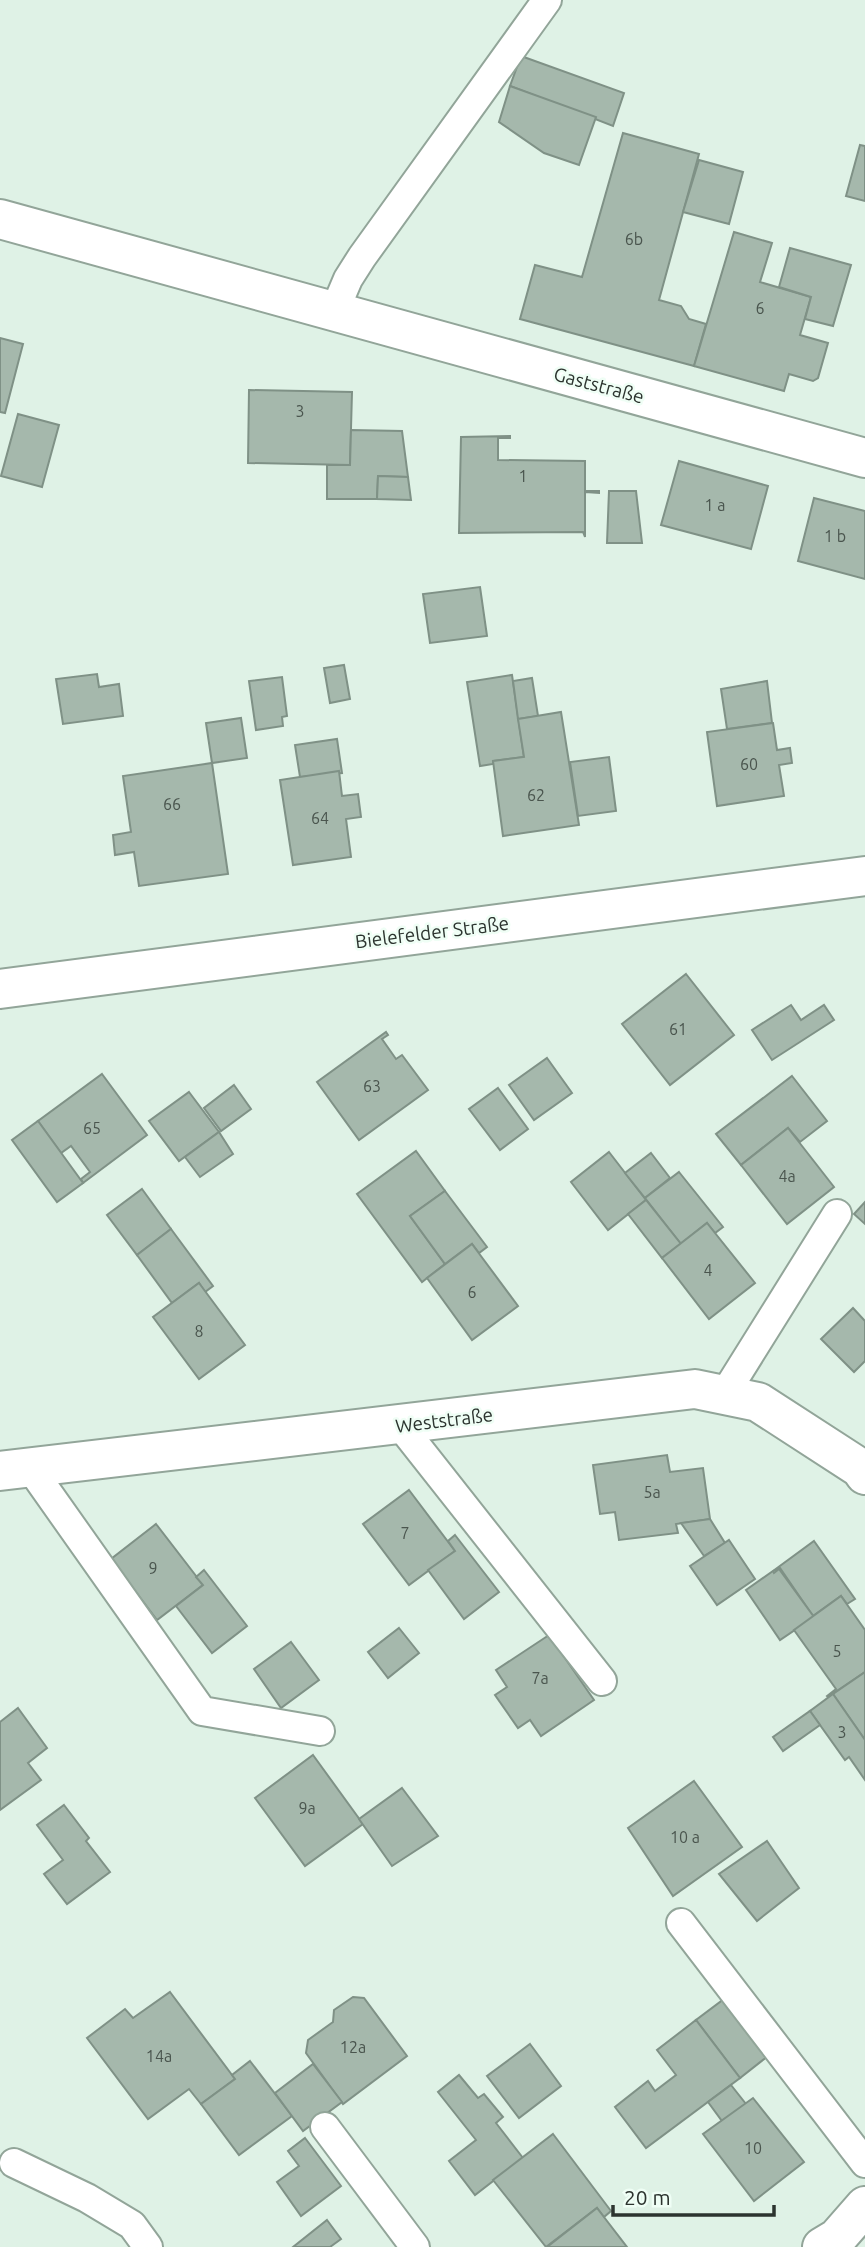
<svg xmlns="http://www.w3.org/2000/svg" width="865" height="2247" viewBox="0 0 865 2247" font-family="Ubuntu,sans-serif">
	<rect width="100%" height="100%" fill="#dff2e6"/>
	<g fill="#a5b8ac" stroke="#7f9186" stroke-width="2">
		<path d="M521 56 624 93 613 126 510 86Z"/>
		<path d="M510 86 596 117 579 165 544 153 499 122Z"/>
		<path d="M623 133 699 154 659 300 681 306 689 319 706 324 694 366 520 319 535 265 582 277Z"/>
		<path d="M860 145 865 146V201L846 196Z"/>
		<path d="M699 160 743 172 729 224 683 212Z"/>
		<path d="M734 232 772 243 760 282 811 297 800 335 828 343 818 378 813 381 789 374 784 391 694 366Z"/>
		<path d="M790 248 851 265 833 326 805 319 811 297 779 287Z"/>
		<path d="M0 338 23 344 5 413 0 412Z"/>
		<path d="M249 390 352 392 350 465 248 463Z"/>
		<path d="M18 414 59 425 42 487 1 476Z"/>
		<path d="M351 430 402 431 408 477 378 476 377 499H327V465H350Z"/>
		<path d="M510 436V438H498V460L585 461V491H599V493L585 492V537L583 532 459 533 461 437Z"/>
		<path d="M679 461 768 486 751 549 661 525Z"/>
		<path d="M378 476 408 477 411 500 377 499Z"/>
		<path d="M609 491H636L642 543H607Z"/>
		<path d="M814 498 865 511V579L798 561Z"/>
		<path d="M480 587 487 636 430 643 423 594Z"/>
		<path d="M344 665 350 699 330 703 324 668Z"/>
		<path d="M97 674 99 687 119 684 123 716 63 724 56 679Z"/>
		<path d="M512 675 524 757 493 761V764L480 766 467 682Z"/>
		<path d="M282 677 287 716 282 717 283 726 256 730 249 681Z"/>
		<path d="M532 678 538 716 518 719 513 681Z"/>
		<path d="M767 681 772 723 727 729 721 689Z"/>
		<path d="M561 712 579 825 503 836 493 761 524 757 518 719Z"/>
		<path d="M241 718 247 758 212 763 206 723Z"/>
		<path d="M773 723 777 750 790 748 792 763 779 765 784 796 717 806 707 732Z"/>
		<path d="M337 739 342 773 300 777 295 745Z"/>
		<path d="M609 757 616 811 578 816 570 762Z"/>
		<path d="M212 763 228 874 139 886 134 852 115 855 113 835 131 832 123 776Z"/>
		<path d="M339 771 342 796 358 794 361 817 346 819 351 857 293 865 280 780Z"/>
		<path d="M686 974 734 1035 670 1085 622 1024Z"/>
		<path d="M791 1005 801 1020 824 1005 834 1020 772 1060 752 1030Z"/>
		<path d="M386 1032 388 1035 382 1039 396 1059 402 1055 428 1090 359 1140 317 1082Z"/>
		<path d="M547 1058 572 1093 534 1120 509 1085Z"/>
		<path d="M102 1074 147 1135 83 1183 81 1179 90 1172 71 1146 61 1153 38 1121Z"/>
		<path d="M792 1076 827 1121 800 1142 788 1128 741 1165 716 1134Z"/>
		<path d="M234 1085 251 1109 221 1131 204 1108Z"/>
		<path d="M498 1088 528 1129 500 1150 469 1109Z"/>
		<path d="M189 1092 219 1132 179 1161 149 1121Z"/>
		<path d="M38 1121 83 1183 57 1202 12 1140Z"/>
		<path d="M788 1128 834 1187 787 1224 741 1165Z"/>
		<path d="M219 1132 233 1154 200 1177 185 1157Z"/>
		<path d="M416 1151 445 1191 410 1216 445 1264 422 1282 357 1194Z"/>
		<path d="M609 1152 646 1200 608 1230 571 1182Z"/>
		<path d="M651 1153 670 1178 645 1198 625 1173Z"/>
		<path d="M679 1172 723 1227 715 1233 707 1223 681 1244 645 1198Z"/>
		<path d="M142 1189 171 1229 137 1255 107 1215Z"/>
		<path d="M445 1191 487 1247 479 1253 472 1244 445 1264 410 1216Z"/>
		<path d="M646 1200 681 1244 662 1258 628 1214Z"/>
		<path d="M865 1202V1224L854 1214Z"/>
		<path d="M707 1223 755 1283 709 1319 662 1258Z"/>
		<path d="M171 1229 213 1286 205 1292 199 1283 172 1303 137 1255Z"/>
		<path d="M472 1244 518 1306 472 1340 427 1278Z"/>
		<path d="M199 1283 245 1345 199 1379 153 1317Z"/>
		<path d="M853 1308 865 1321V1361L854 1372 821 1339Z"/>
		<path d="M667 1455 670 1472 703 1468 710 1519 676 1524 678 1533 619 1540 615 1512 600 1514 593 1465Z"/>
		<path d="M409 1490 455 1551 409 1585 363 1524Z"/>
		<path d="M710 1519 725 1543 704 1556 681 1523Z"/>
		<path d="M156 1524 203 1585 157 1620 111 1559Z"/>
		<path d="M455 1535 499 1592 464 1619 428 1570 455 1551 448 1541Z"/>
		<path d="M729 1540 755 1579 717 1605 690 1566Z"/>
		<path d="M814 1541 855 1599 847 1604 841 1596 813 1616 780 1568 773 1571Z"/>
		<path d="M779 1569 814 1617 780 1640 746 1590 773 1571 774 1573Z"/>
		<path d="M204 1570 247 1626 212 1653 176 1606 203 1585 196 1577Z"/>
		<path d="M841 1596 865 1630V1672L828 1697 827 1696 836 1689 794 1630Z"/>
		<path d="M399 1628 419 1653 388 1678 368 1652Z"/>
		<path d="M549 1635 594 1700 541 1736 530 1720 518 1728 495 1695 507 1687 496 1670Z"/>
		<path d="M291 1642 319 1680 281 1708 254 1669Z"/>
		<path d="M865 1672V1740L833 1694Z"/>
		<path d="M833 1694 865 1740V1780L849 1757 845 1760 810 1711Z"/>
		<path d="M18 1708 47 1748 28 1763 41 1780 0 1810V1722Z"/>
		<path d="M810 1711 820 1725 783 1751 773 1737Z"/>
		<path d="M313 1755 363 1824 305 1866 255 1798Z"/>
		<path d="M694 1781 742 1847 673 1896 628 1828Z"/>
		<path d="M402 1788 438 1836 392 1866 359 1819Z"/>
		<path d="M64 1805 89 1838 86 1841 110 1872 67 1904 44 1874 63 1860 37 1825Z"/>
		<path d="M767 1841 799 1888 757 1921 719 1874Z"/>
		<path d="M170 1992 235 2079 201 2104 189 2089 148 2119 87 2038 125 2009 133 2018Z"/>
		<path d="M353 1997 364 1998 407 2056 343 2104 306 2053 308 2040 333 2022 334 2010Z"/>
		<path d="M724 1999 768 2056 740 2078 696 2020Z"/>
		<path d="M696 2020 740 2078 646 2148 615 2107 648 2081 655 2091 676 2075 657 2050Z"/>
		<path d="M530 2044 561 2086 519 2118 487 2076Z"/>
		<path d="M250 2061 292 2116 239 2155 201 2104 235 2079 232 2075Z"/>
		<path d="M313 2064 342 2102 303 2131 275 2093Z"/>
		<path d="M459 2075 478 2098 484 2094 503 2117 496 2123 523 2158 475 2195 449 2161 476 2140 438 2092Z"/>
		<path d="M731 2085 746 2104 722 2121 708 2102Z"/>
		<path d="M753 2098 804 2162 754 2201 703 2134Z"/>
		<path d="M553 2134 611 2211 604 2217 597 2208 546 2247 493 2180Z"/>
		<path d="M305 2138 341 2186 301 2216 277 2182 299 2166 288 2151Z"/>
		<path d="M597 2208 627 2247H547Z"/>
		<path d="M327 2220 341 2239 330 2247H293Z"/>
	</g>
	<g fill="none" stroke-linecap="round" stroke-linejoin="round">
		<defs>
			<g id="lane">
				<path d="M334 312 348 279 362 257 547 0"/>
				<path d="M724 1395 837 1214"/>
				<path d="M400 1425 602 1681"/>
				<path d="M29 1466 202 1711 320 1731"/>
				<path d="M681 1923 865 2163"/>
				<path d="M325 2127 415 2247"/>
				<path d="M14 2163 87 2198 132 2225 148 2247"/>
			</g>
			<g id="street">
				<path d="M0 219 865 458"/>
				<path d="M0 1471 695 1389 758 1402 860 1468 865 1475"/>
				<path d="M822 2247 837 2238 865 2206"/>
			</g>
			<path id="secondary" d="M0 989 865 876"/>
		</defs>
		<use href="#lane" stroke="#92a599" stroke-width="32"/>
		<use href="#street" stroke="#92a599" stroke-width="42"/>
		<use href="#secondary" stroke="#92a599" stroke-width="42"/>
		<use href="#lane" stroke="#fff" stroke-width="28"/>
		<use href="#street" stroke="#fff" stroke-width="38"/>
		<use href="#secondary" stroke="#fff" stroke-width="38"/>
	</g>
	<g text-anchor="middle" stroke-width="5" stroke-linejoin="round" paint-order="stroke">
		<g font-size="16" fill="#4a554e">
			<text x="634" y="245">6b</text>
			<text x="760" y="314">6</text>
			<text x="300" y="417">3</text>
			<text x="523" y="482">1</text>
			<text x="715" y="511">1 a</text>
			<text x="835" y="542">1 b</text>
			<text x="749" y="770">60</text>
			<text x="536" y="801">62</text>
			<text x="172" y="810">66</text>
			<text x="320" y="824">64</text>
			<text x="678" y="1035">61</text>
			<text x="372" y="1092">63</text>
			<text x="92" y="1134">65</text>
			<text x="787" y="1182">4a</text>
			<text x="708" y="1276">4</text>
			<text x="472" y="1298">6</text>
			<text x="199" y="1337">8</text>
			<text x="652" y="1498">5a</text>
			<text x="405" y="1539">7</text>
			<text x="153" y="1574">9</text>
			<text x="837" y="1657">5</text>
			<text x="540" y="1684">7a</text>
			<text x="842" y="1738">3</text>
			<text x="307" y="1814">9a</text>
			<text x="685" y="1843">10 a</text>
			<text x="353" y="2053">12a</text>
			<text x="159" y="2062">14a</text>
			<text x="753" y="2154">10</text>
		</g>
		<g font-size="19" fill="#2c342f" stroke="#effef5">
			<text transform="translate(599 385) rotate(15)" y="7">Gaststraße</text>
			<text transform="translate(432 932) rotate(-7)" y="7">Bielefelder Straße</text>
			<text transform="translate(444 1420) rotate(-7)" y="7">Weststraße</text>
		</g>
	</g>
	<path d="M613 2205v10h161v-10" fill="none" stroke="#2c342f" stroke-width="3.5"/>
	<text x="624" y="2205" font-size="21" fill="#2c342f" stroke="#effef5" stroke-width="5" paint-order="stroke">20 m</text>
</svg>
